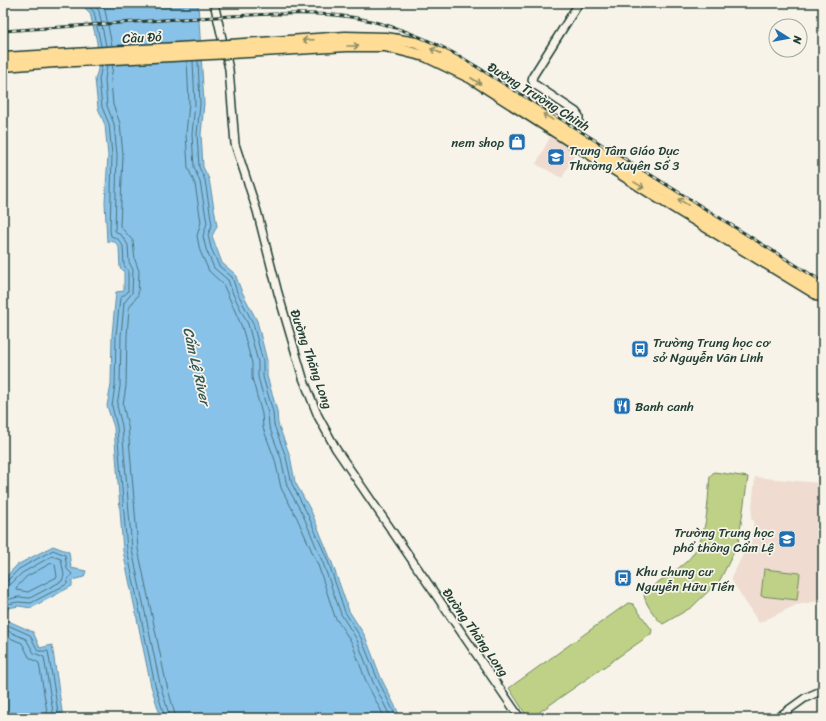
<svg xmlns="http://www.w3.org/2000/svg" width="826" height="721" viewBox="0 0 826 721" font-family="Sriracha,sans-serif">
	<rect width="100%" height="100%" fill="#f7f3e8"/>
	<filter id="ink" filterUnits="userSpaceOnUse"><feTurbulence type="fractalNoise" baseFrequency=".025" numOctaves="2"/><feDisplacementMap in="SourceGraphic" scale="8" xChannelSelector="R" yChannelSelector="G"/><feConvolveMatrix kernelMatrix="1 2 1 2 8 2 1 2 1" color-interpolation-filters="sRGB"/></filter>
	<g filter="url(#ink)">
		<g fill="#efdbd0">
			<path d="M550 137 576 151 562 178 536 164Z"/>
			<path d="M755 477 819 483 823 488V600L796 605 759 623 732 581V577L743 554 750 551 754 520H751Z"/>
		</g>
		<g fill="#bfd186" stroke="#6f875d">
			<path d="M714 472 748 477 738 544 720 580 692 607 663 624C656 619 643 601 644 593 657 581 673 574 686 562 709 541 707 504 710 476Z"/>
			<path d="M764 569 800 573 797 600 761 596Z"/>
			<path d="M628 603 633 604 652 630 651 634 531 718H528L509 688Z"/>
		</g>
		<g fill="#89c2e8" stroke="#5f8da0">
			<path d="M80 3H198L204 104 201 134 203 167 209 179 217 226 212 236 222 263 235 274 241 290 257 321 267 361V376L277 411 278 424 290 456 295 482 311 511 331 560 349 611 365 636 381 678 401 718H161L151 686 123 551 114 427 107 406 111 385 112 335 116 292 124 291V271L120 268 119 247 115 242 107 241 105 202 108 156 105 125 98 108 95 79 98 70 97 42 90 13Z"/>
			<path d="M53 546 69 552 71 568 86 571 84 577 72 580V586L31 608 19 606 8 608 4 619 33 632 40 648 52 645 63 718H3V580L17 565Z"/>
		</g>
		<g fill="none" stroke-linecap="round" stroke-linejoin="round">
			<g stroke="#49727c" stroke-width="1">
				<path d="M86 3 94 12 101 46"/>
				<path d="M93 3 99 11 106 46"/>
				<path d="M101 3 105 10 112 46"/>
				<path d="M187 61 189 103 186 134 188 168 195 184 201 222 197 236 200 251 209 271 223 284 242 327 252 363V378L262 414 263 428 275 460 281 488 297 518 318 565 335 617 352 643 367 684 385 718"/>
				<path d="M193 61 195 104 192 134 194 167 200 182 207 223 203 236 206 249 214 268 228 280 233 294 248 324 258 362V377L268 413 269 426 281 458 287 486 303 515 323 563 341 614 357 640 373 682 391 718"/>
				<path d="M198 61 200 104 197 134 199 167 205 180 212 225 208 235 211 248 219 266 232 277 237 292 253 323 263 362V377L273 412 274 425 286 457 292 484 307 513 328 561 345 612 361 638 378 680 397 718"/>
				<path d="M107 65 105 80 107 106 114 124 117 155 115 231 122 236 128 245 129 262 133 270 132 293 124 303 121 336 120 386 117 406 122 426 132 550 160 684 170 718"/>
				<path d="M113 65 111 80 113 105 120 123 123 155 120 226 133 241 135 260 139 271 138 295 129 308 127 336 126 386 123 405 128 426 138 549 166 682 176 718"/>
				<path d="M102 66 99 79 102 107 109 124 112 155 110 231 111 236 118 239 123 246 124 265 128 271V292L120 298 116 335 115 385 112 406 117 427 127 550 155 685 165 718"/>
				<path d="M52 563 55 564 57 577 28 592 16 590V588L26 577Z"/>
				<path d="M3 582 7 581 19 569 53 550 65 555 67 569 72 574 68 579 67 584 31 603 18 602 7 604 3 610"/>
				<path d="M3 587 9 586 22 573 52 556 61 559 64 575 62 581 30 598 18 597 3 601"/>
				<path d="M3 623 30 635 38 651H48L59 718"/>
				<path d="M3 629 26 639 34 653 44 657 54 718"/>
				<path d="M3 635 22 643 29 657 39 663 48 718"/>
			</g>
			<defs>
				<g id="minor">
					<path d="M214 3 229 69 235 144 257 211 278 293 303 378 318 416 336 449 520 718"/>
					<path d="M572 132 579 122V116L576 112 534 84 532 80 533 76 579 3"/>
					<path d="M777 718 805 698 823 690"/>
				</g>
				<g id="highway">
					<path d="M230 45 345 37 386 38 417 43 432 49 474 71 823 289"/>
					<path d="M230 53 347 46H385L425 56 471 78 659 198 823 298"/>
					<path d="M3 58 55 55"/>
					<path d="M3 66 55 62"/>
				</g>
			</defs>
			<use href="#minor" stroke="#1f3d34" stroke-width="10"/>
			<use href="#highway" stroke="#1f3d34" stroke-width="13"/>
			<use href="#minor" stroke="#f7f3e8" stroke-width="7"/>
			<use href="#highway" stroke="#ffdd96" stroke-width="10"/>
			<defs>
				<path id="rail" d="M3 31C61 27 120 23 178 19 224 17 271 12 317 14 367 15 418 33 461 57L823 282"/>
			</defs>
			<use href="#rail" stroke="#1f3d34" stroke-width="3"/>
			<use href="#rail" stroke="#f7f3e8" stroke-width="1.5" stroke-dasharray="4.5" stroke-linecap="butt"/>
			<defs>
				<g id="highway-bridge">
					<path d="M55 55 230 45"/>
					<path d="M55 62 230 53"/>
				</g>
			</defs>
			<use href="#highway-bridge" stroke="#1f3d34" stroke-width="13" stroke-linecap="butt"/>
			<use href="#highway-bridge" stroke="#ffdd96" stroke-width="10"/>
		</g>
		<defs><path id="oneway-shaft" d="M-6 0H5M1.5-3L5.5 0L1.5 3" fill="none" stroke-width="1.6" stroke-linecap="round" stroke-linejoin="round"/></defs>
		<g stroke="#8f8d65">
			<use href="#oneway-shaft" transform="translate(308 40) rotate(177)"/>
			<use href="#oneway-shaft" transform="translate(353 46)"/>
			<use href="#oneway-shaft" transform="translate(436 51) rotate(-156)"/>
			<use href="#oneway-shaft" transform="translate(476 81) rotate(33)"/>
			<use href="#oneway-shaft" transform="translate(548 117) rotate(-148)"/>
			<use href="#oneway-shaft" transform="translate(639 185) rotate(32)"/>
			<use href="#oneway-shaft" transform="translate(683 202) rotate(-148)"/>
		</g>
	</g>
	<defs>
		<symbol id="shop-square" viewBox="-11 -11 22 22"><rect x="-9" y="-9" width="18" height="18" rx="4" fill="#1f6fb2" stroke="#f7f3e8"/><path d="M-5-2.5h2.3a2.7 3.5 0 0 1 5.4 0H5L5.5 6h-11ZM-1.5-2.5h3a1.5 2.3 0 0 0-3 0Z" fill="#fff"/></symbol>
		<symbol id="school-square" viewBox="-11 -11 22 22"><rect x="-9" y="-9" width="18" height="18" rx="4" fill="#1f6fb2" stroke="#f7f3e8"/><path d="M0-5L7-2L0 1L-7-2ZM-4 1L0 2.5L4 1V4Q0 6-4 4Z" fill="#fff"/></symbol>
		<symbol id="bus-square" viewBox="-11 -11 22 22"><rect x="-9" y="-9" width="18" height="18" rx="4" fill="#1f6fb2" stroke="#f7f3e8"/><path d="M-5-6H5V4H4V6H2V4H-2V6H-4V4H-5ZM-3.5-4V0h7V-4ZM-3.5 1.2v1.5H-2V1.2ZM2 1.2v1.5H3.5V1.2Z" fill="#fff"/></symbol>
		<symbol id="restaurant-square" viewBox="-11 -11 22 22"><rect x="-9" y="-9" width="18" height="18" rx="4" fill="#1f6fb2" stroke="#f7f3e8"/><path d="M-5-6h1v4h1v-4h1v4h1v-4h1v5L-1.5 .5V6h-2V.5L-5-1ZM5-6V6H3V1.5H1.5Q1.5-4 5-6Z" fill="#fff"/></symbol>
	</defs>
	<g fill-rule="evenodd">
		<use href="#shop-square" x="507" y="132" width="20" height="20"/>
		<use href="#school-square" x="546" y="147" width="20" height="20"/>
		<use href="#bus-square" x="630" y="339" width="20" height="20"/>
		<use href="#restaurant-square" x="612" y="396" width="20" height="20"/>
		<use href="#school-square" x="777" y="529" width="20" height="20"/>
		<use href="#bus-square" x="613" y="568" width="20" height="20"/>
	</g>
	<g text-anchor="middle" stroke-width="3.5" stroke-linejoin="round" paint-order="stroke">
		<g font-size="13" fill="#1f3d34" stroke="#f7f3e8">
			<text transform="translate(142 37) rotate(-3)" y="5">Cầu Đỏ</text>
			<text transform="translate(539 96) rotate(32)" y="5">Đường Trường Chinh</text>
			<text transform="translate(312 359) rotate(71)" y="5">Đường Thăng Long</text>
			<text transform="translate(476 632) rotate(55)" y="5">Đường Thăng Long</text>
		</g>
		<g font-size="13" fill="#1f3d34" stroke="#f7f3e8" text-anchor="start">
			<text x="504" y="147" text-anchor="end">nem shop</text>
			<text x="569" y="155">Trung Tâm Giáo Dục<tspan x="569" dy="15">Thường Xuyên Số 3</tspan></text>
			<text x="653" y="347">Trường Trung học cơ<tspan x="653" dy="15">sở Nguyễn Văn Linh</tspan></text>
			<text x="635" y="411">Banh canh</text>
			<text x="774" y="537" text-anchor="end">Trường Trung học<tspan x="774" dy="15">phổ thông Cẩm Lệ</tspan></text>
			<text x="636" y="576">Khu chung cư<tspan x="636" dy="15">Nguyễn Hữu Tiến</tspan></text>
		</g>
		<g font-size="14" font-style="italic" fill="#345858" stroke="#f7f3e8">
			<text transform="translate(197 366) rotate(77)" y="5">Cẩm Lệ River</text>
		</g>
	</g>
	<rect width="826" height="721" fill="none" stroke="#f7f3e8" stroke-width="16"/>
	<rect x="8" y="8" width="810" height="705" fill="none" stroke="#1f3d34" stroke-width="1.5" filter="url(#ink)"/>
	<g transform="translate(788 38) rotate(101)"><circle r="19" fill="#f7f3e8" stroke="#a1aaa0"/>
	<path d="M0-3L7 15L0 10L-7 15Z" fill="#1f6fb2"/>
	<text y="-6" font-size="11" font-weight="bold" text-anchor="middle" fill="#1f3d34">N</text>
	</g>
</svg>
